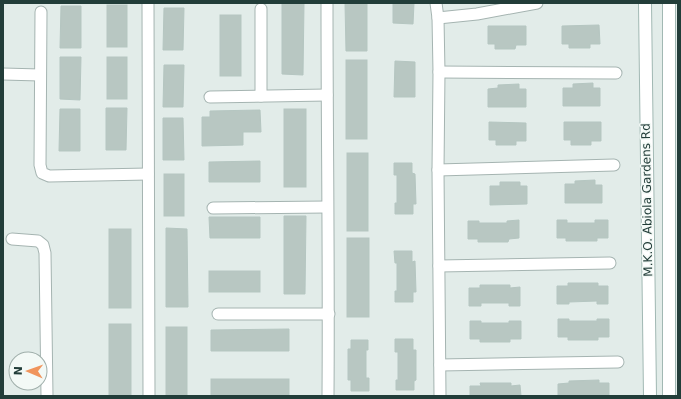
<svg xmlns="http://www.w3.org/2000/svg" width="681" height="399" viewBox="0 0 681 399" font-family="'DejaVu Sans',sans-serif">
	<rect width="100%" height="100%" fill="#e2ece9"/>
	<g fill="#b8c7c2" stroke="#b5c6c1">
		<path d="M282 3H304L303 75 282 74Z"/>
		<path d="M345 3H367V51H346Z"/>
		<path d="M393 3H414L413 24 393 23Z"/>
		<rect x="107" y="5" width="20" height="42"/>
		<path d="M61 6H81V48H60Z"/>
		<path d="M164 8H184L183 50H163Z"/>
		<rect x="220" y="15" width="21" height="61"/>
		<path d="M599 25 600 44H590V48H569V44H562V26Z"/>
		<path d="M488 26H526V45H516L515 49H495V44H488Z"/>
		<path d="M60 57H81L80 100 60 99Z"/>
		<rect x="107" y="57" width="20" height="42"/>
		<rect x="346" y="60" width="21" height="79"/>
		<path d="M395 61 415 62V97H394Z"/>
		<path d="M164 65H184L183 107H163Z"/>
		<path d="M593 83V88H600V106H563V88H573V84Z"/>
		<path d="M519 84V89H526V107H488V89L498 88V85Z"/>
		<path d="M106 108H127L126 150H106Z"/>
		<path d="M60 109H80V151H59Z"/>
		<rect x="284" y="109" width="22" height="78"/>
		<path d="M260 110 261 132H243V145L202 146V117H210V111Z"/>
		<path d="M163 118H183L184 160H163Z"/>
		<path d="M489 122 526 123V141H516V145H496V140H489Z"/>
		<path d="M564 122H601V141H591V145H571V140H564Z"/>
		<rect x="347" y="153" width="21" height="78"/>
		<path d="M260 161V182H209V162Z"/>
		<path d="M394 163H412V173L415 174 416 204H413V214H395V203H397V175H394Z"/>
		<rect x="164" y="174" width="20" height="42"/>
		<path d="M595 180V185H602V203H565V184H575V181Z"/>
		<path d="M500 182H520V186H527V204L490 205V186H500Z"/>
		<path d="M284 216H306L305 294H284Z"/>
		<path d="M209 217H260V238H210Z"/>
		<path d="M519 220V238L509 239 508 242H478V239H468V221H479V223H507V221Z"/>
		<path d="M557 220H567V223H595V220H608V238H597V241H566V238H557Z"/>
		<path d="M166 228 187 229 188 307H166Z"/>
		<rect x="109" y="229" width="22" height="79"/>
		<rect x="347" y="238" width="22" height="79"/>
		<path d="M394 251H412V262L415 261 416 292H413V302H395V291H397V263H395Z"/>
		<rect x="209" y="271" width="51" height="21"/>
		<path d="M568 283H598V286H608V304H597V301L569 302V304H557V286H568Z"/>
		<path d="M480 285H510V288L520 287V306H509V303H481V306H469V288H480Z"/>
		<path d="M558 319H569V321H597V319H609V337H598V340H568V337H558Z"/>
		<path d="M470 321H481V323H509V321H521V339H510V342H480V339H470Z"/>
		<rect x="109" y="324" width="22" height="72"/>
		<rect x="166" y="327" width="21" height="69"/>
		<path d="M289 329V351H211V330Z"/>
		<path d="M395 339H413V350H416V380L414 381V390H396V380H398V352H395Z"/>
		<path d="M351 340H368V350H366V378H369V391H351V380H348V349H351Z"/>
		<rect x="211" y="379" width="78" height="17"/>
		<path d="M599 380V383H609V396H558V384L569 383V381Z"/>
		<path d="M480 383H511V386L520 385 521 396H470V386H481Z"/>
	</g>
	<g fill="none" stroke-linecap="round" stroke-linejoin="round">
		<defs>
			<g id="street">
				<path d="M148 3 149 396"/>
				<path d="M327 3C327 134 329 265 328 396"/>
				<path d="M436 3 438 18 439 72 438 170 440 396"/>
				<path d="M41 12 40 165 42 173 49 176 148 174"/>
				<path d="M438 18 477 14 537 3"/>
				<path d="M439 72 616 73"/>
				<path d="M3 74 40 75"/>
				<path d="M261 96V9"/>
				<path d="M210 97 327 95"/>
				<path d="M438 170 614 165"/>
				<path d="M213 208 327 207"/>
				<path d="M12 239 38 241 43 245 45 253 47 396"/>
				<path d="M439 266 610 263"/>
				<path d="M218 314H329"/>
				<path d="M440 365 618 362"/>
			</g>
			<g id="secondary">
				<path d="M645 3 650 396"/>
				<path d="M669 3V396"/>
			</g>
		</defs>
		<use href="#street" stroke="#a5b4b1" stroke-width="13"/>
		<use href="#secondary" stroke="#a1b8b3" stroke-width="14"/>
		<use href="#street" stroke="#fff" stroke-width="11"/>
		<use href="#secondary" stroke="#fff" stroke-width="12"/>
	</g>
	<g text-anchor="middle" stroke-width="3" stroke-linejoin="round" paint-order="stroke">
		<g font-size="12" fill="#223d39" stroke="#f3f9f6">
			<text transform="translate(647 200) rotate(-91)" y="4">M.K.O. Abiola Gardens Rd</text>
		</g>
	</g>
	<rect width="681" height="399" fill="none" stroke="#223d39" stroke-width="8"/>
	<g transform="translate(28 371) rotate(272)"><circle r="19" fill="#f3f9f6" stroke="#9faeaa"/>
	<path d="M0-3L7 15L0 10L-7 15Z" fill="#f0945c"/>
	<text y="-6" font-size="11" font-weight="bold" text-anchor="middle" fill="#223d39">N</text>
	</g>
</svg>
